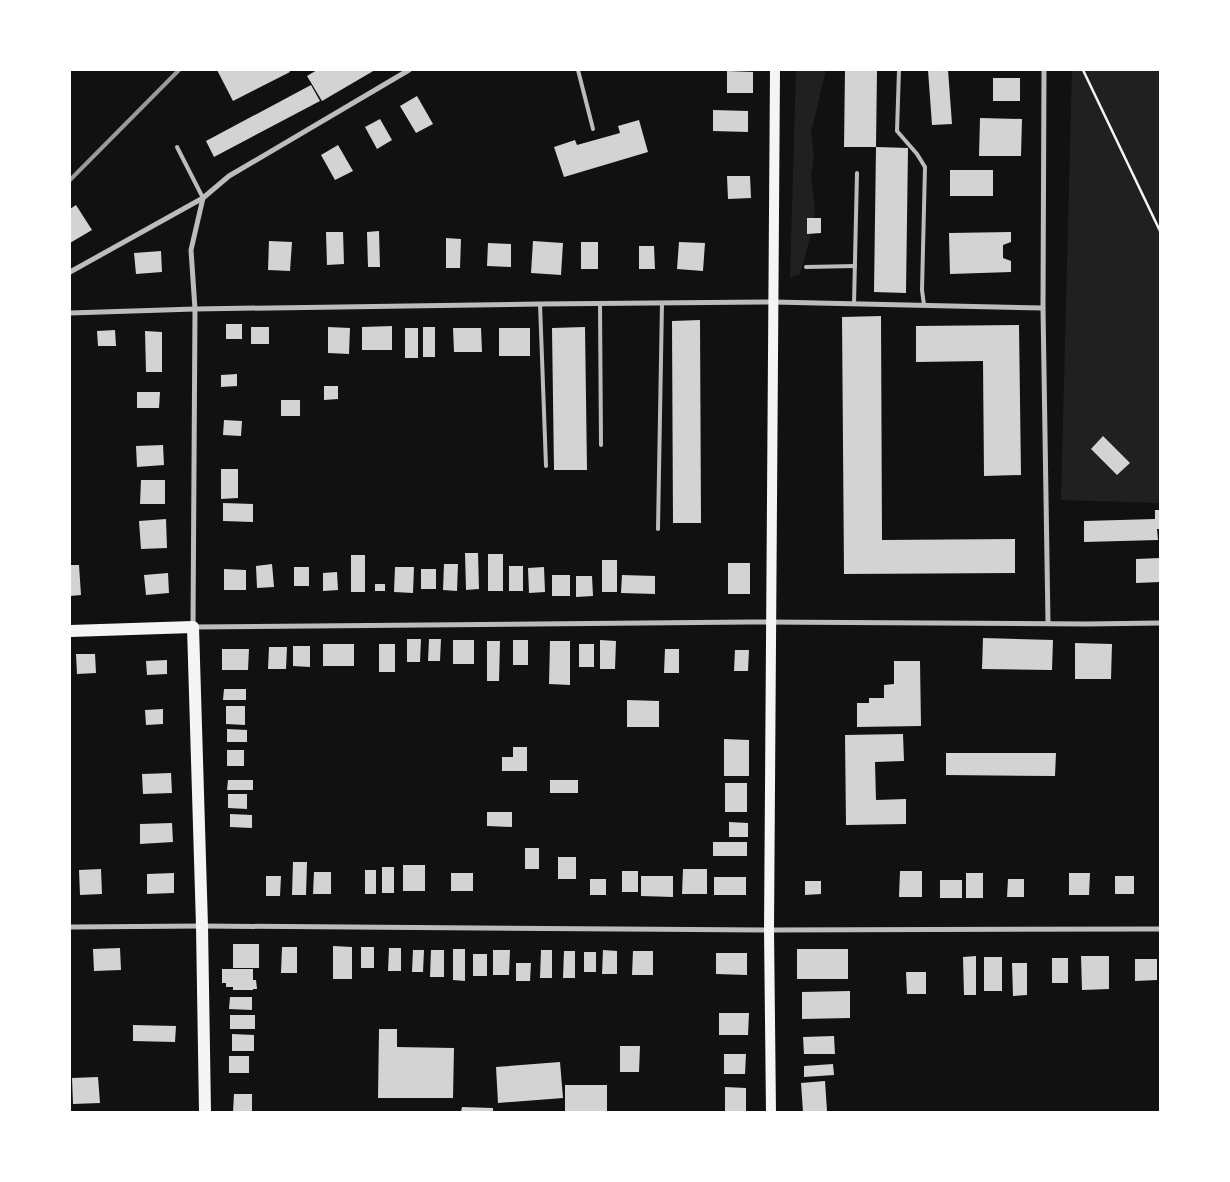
<svg xmlns="http://www.w3.org/2000/svg" width="1230" height="1182" viewBox="0 0 1230 1182" font-family="'IBM Plex Sans',sans-serif">
	<rect width="100%" height="100%" fill="#111"/>
	<g fill="#202020">
		<path d="M796 70H826L811 132 814 157 811 177 815 208 814 223 800 274 790 278Z"/>
		<path d="M1072 70H1160V503L1061 500Z"/>
	</g>
	<g fill="#d3d3d3">
		<path d="M217 70H289L290 72 233 101Z"/>
		<path d="M317 70H375L322 101 307 76Z"/>
		<path d="M845 70H877L876 147 908 148 906 293 874 292 876 147H844Z"/>
		<path d="M928 70H948L952 124 932 125Z"/>
		<path d="M727 71 753 72V93H727Z"/>
		<rect x="993" y="78" width="27" height="23"/>
		<path d="M311 85 320 101 214 157 206 141Z"/>
		<path d="M417 96 433 124 416 133 400 106Z"/>
		<path d="M713 110 748 111V132L713 131Z"/>
		<path d="M980 118 1022 119 1021 156H979Z"/>
		<path d="M380 119 392 140 377 149 365 127Z"/>
		<path d="M639 120 648 152 564 177 554 147 575 140 577 145 620 133 618 126Z"/>
		<path d="M338 145 353 171 335 180 321 155Z"/>
		<rect x="950" y="170" width="43" height="26"/>
		<path d="M727 176H750L751 198 728 199Z"/>
		<path d="M76 205 92 230 70 243V209Z"/>
		<path d="M807 218H821V233L807 234Z"/>
		<path d="M379 231 380 267H368L367 232Z"/>
		<path d="M326 232H343L344 264 327 265Z"/>
		<path d="M1011 232V242L1003 245V258L1011 261V272L950 274 949 233Z"/>
		<path d="M446 238 461 239 460 268H446Z"/>
		<path d="M269 241 292 242 290 271 268 270Z"/>
		<path d="M533 241 563 243 561 275 531 273Z"/>
		<rect x="581" y="242" width="17" height="27"/>
		<path d="M679 242 705 243 703 271 677 269Z"/>
		<path d="M488 243 511 244V267L487 266Z"/>
		<path d="M639 246H654L655 269H639Z"/>
		<path d="M161 251 162 272 136 274 134 253Z"/>
		<path d="M881 316 882 540 1015 539V573L844 574 842 317Z"/>
		<path d="M700 320 701 523H673L672 321Z"/>
		<rect x="226" y="324" width="16" height="15"/>
		<path d="M1019 325 1021 475 984 476 983 361 916 362V326Z"/>
		<path d="M392 326V350H362V327Z"/>
		<rect x="251" y="327" width="18" height="17"/>
		<path d="M328 327 350 328 349 354 328 353Z"/>
		<rect x="423" y="327" width="12" height="30"/>
		<path d="M585 327 587 470H554L552 328Z"/>
		<rect x="405" y="328" width="13" height="30"/>
		<path d="M453 328H481L482 352H454Z"/>
		<rect x="499" y="328" width="31" height="28"/>
		<path d="M115 330 116 346H98L97 331Z"/>
		<path d="M145 331 162 332V372H146Z"/>
		<path d="M237 374V386L221 387V375Z"/>
		<path d="M324 386H338V399L324 400Z"/>
		<path d="M137 392H160L159 408H137Z"/>
		<rect x="281" y="400" width="19" height="16"/>
		<path d="M224 420 242 421 241 436 223 435Z"/>
		<path d="M1103 436 1130 463 1117 475 1091 449Z"/>
		<path d="M163 445 164 465 137 467 136 446Z"/>
		<path d="M221 469H238V498L221 499Z"/>
		<path d="M141 480H165V504H140Z"/>
		<path d="M223 503 253 504V522L223 521Z"/>
		<path d="M1155 510H1160V529H1157L1158 540 1084 542V521L1155 519Z"/>
		<path d="M166 519 167 548 141 549 139 521Z"/>
		<path d="M465 553H478L479 589 466 590Z"/>
		<rect x="488" y="554" width="15" height="37"/>
		<rect x="351" y="555" width="14" height="37"/>
		<path d="M1160 558V582L1136 583V559Z"/>
		<rect x="602" y="560" width="15" height="32"/>
		<rect x="728" y="563" width="22" height="31"/>
		<path d="M272 564 274 587 257 588 256 566Z"/>
		<path d="M444 564H458L457 591 443 590Z"/>
		<path d="M70 565H79L81 595 70 596Z"/>
		<rect x="509" y="566" width="14" height="25"/>
		<rect x="294" y="567" width="15" height="19"/>
		<path d="M395 567H414L413 593 394 592Z"/>
		<path d="M544 567 545 592 529 593 528 568Z"/>
		<path d="M224 569 246 570V590H224Z"/>
		<rect x="421" y="569" width="15" height="20"/>
		<path d="M337 572 338 590 323 591V573Z"/>
		<path d="M168 573 169 593 146 595 144 575Z"/>
		<rect x="552" y="575" width="18" height="21"/>
		<path d="M622 575 655 576V594L621 593Z"/>
		<path d="M576 576H592L593 596 576 597Z"/>
		<rect x="375" y="584" width="10" height="7"/>
		<path d="M983 638 1053 640 1052 670 982 669Z"/>
		<path d="M407 639H421L420 662H407Z"/>
		<path d="M429 639H441L440 661H428Z"/>
		<rect x="453" y="640" width="21" height="24"/>
		<rect x="513" y="640" width="15" height="25"/>
		<path d="M600 640 616 641 615 669H600Z"/>
		<path d="M487 641H500L499 681H487Z"/>
		<path d="M550 641H570V685L549 684Z"/>
		<path d="M1075 643 1112 644 1111 679H1075Z"/>
		<rect x="323" y="644" width="31" height="22"/>
		<rect x="379" y="644" width="16" height="28"/>
		<rect x="579" y="644" width="15" height="23"/>
		<path d="M293 646H310V667L293 666Z"/>
		<path d="M269 647H287L286 669H268Z"/>
		<path d="M222 649H249L248 670H222Z"/>
		<path d="M665 649H679V673H664Z"/>
		<path d="M735 650H749L748 671H734Z"/>
		<path d="M76 654H95L96 673 77 674Z"/>
		<path d="M167 660V674L147 675 146 661Z"/>
		<path d="M894 661H920L921 726 857 727V703H869V698H884V685L894 684Z"/>
		<path d="M224 689H246V700H223Z"/>
		<path d="M627 700 659 701V727H627Z"/>
		<path d="M226 706H245V725L226 724Z"/>
		<path d="M163 709V724L146 725 145 710Z"/>
		<path d="M227 729 247 730V742H227Z"/>
		<path d="M903 734 904 761 875 762 876 800 906 799V824L846 825 845 735Z"/>
		<path d="M724 739 749 740V776H724Z"/>
		<path d="M513 747H527V771H502V757H513Z"/>
		<rect x="227" y="750" width="17" height="16"/>
		<path d="M946 753H1056L1055 776 946 775Z"/>
		<path d="M171 773 172 793 143 794 142 774Z"/>
		<path d="M228 780H253V790H227Z"/>
		<rect x="550" y="780" width="28" height="13"/>
		<rect x="725" y="783" width="22" height="29"/>
		<path d="M228 794H247V809L228 808Z"/>
		<path d="M487 812H512V827L487 826Z"/>
		<path d="M230 814 252 815V828L230 827Z"/>
		<path d="M729 822 748 823V837H729Z"/>
		<path d="M172 823 173 842 140 844V824Z"/>
		<rect x="713" y="842" width="34" height="14"/>
		<rect x="525" y="848" width="14" height="21"/>
		<rect x="558" y="857" width="18" height="22"/>
		<path d="M293 862H307L306 895H292Z"/>
		<rect x="403" y="865" width="22" height="26"/>
		<rect x="382" y="867" width="12" height="26"/>
		<path d="M101 869 102 894 80 895 79 870Z"/>
		<path d="M683 869H707V894H682Z"/>
		<rect x="365" y="870" width="11" height="24"/>
		<rect x="622" y="871" width="16" height="21"/>
		<path d="M900 871H922V897H899Z"/>
		<path d="M314 872H331V894H313Z"/>
		<path d="M174 873V893L147 894V874Z"/>
		<rect x="451" y="873" width="22" height="18"/>
		<rect x="966" y="873" width="17" height="25"/>
		<path d="M1069 873H1090L1089 895H1069Z"/>
		<path d="M266 876H281L280 896H266Z"/>
		<path d="M641 876H673V897L641 896Z"/>
		<rect x="1115" y="876" width="19" height="18"/>
		<rect x="714" y="877" width="32" height="18"/>
		<rect x="590" y="879" width="16" height="16"/>
		<path d="M1008 879H1024V897H1007Z"/>
		<rect x="940" y="880" width="22" height="18"/>
		<path d="M805 881H821V894L805 895Z"/>
		<rect x="233" y="944" width="26" height="24"/>
		<path d="M333 946 352 947V979H333Z"/>
		<path d="M282 947H297V973H281Z"/>
		<rect x="361" y="947" width="13" height="21"/>
		<path d="M120 948 121 970 94 971 93 949Z"/>
		<path d="M389 948H401V971H388Z"/>
		<path d="M453 949H465V981L453 980Z"/>
		<rect x="797" y="949" width="51" height="30"/>
		<path d="M413 950H424L423 972H412Z"/>
		<path d="M431 950H444V977H430Z"/>
		<path d="M493 950H510L509 975H493Z"/>
		<path d="M541 950H552V978H540Z"/>
		<path d="M603 950 617 951V974H602Z"/>
		<path d="M564 951H575V978H563Z"/>
		<path d="M633 951H653V975H632Z"/>
		<rect x="584" y="952" width="12" height="20"/>
		<path d="M716 953H747V975L716 974Z"/>
		<rect x="473" y="954" width="14" height="22"/>
		<path d="M976 956V995H964L963 957Z"/>
		<path d="M1081 956H1109V989L1082 990Z"/>
		<rect x="984" y="957" width="18" height="34"/>
		<rect x="1052" y="958" width="16" height="25"/>
		<path d="M1135 959H1157V980L1135 981Z"/>
		<path d="M516 963H531L530 981H516Z"/>
		<path d="M1012 963H1027V995L1013 996Z"/>
		<path d="M222 969H253V980H256L257 989H253V990H233V987H226V983H222Z"/>
		<path d="M906 972H926V994H907Z"/>
		<path d="M850 991V1018L802 1019V992Z"/>
		<path d="M230 997H252V1010L229 1009Z"/>
		<path d="M719 1013H749L748 1035H719Z"/>
		<rect x="230" y="1015" width="25" height="14"/>
		<path d="M133 1025 176 1026 175 1042 133 1041Z"/>
		<path d="M379 1029H397V1047L454 1048 453 1098H378Z"/>
		<path d="M232 1034 254 1035V1051H232Z"/>
		<path d="M834 1036 835 1054H804L803 1037Z"/>
		<path d="M620 1046H640L639 1072H620Z"/>
		<path d="M724 1054H746L745 1074H724Z"/>
		<rect x="229" y="1056" width="20" height="17"/>
		<path d="M560 1062 563 1098 498 1103 496 1067Z"/>
		<path d="M833 1064 834 1075 804 1077V1066Z"/>
		<path d="M98 1077 100 1103 73 1104 72 1078Z"/>
		<path d="M825 1081 827 1111 803 1112 801 1083Z"/>
		<rect x="565" y="1085" width="42" height="27"/>
		<path d="M725 1087 746 1088V1112H725Z"/>
		<path d="M234 1094H252V1112H233Z"/>
		<path d="M462 1107 493 1108V1112H461Z"/>
	</g>
	<g fill="none" stroke-linecap="round" stroke-linejoin="round">
		<path stroke="#f5f5f5" stroke-width="2.5" d="M1083 70 1160 231"/>
		<g stroke="#bcbcbc" stroke-width="4">
			<path d="M578 70 593 129"/>
			<path d="M899 70 897 131 917 154 925 167 922 290 924 305"/>
			<path d="M177 147 203 198"/>
			<path d="M806 267 855 266"/>
			<path d="M540 304 546 466"/>
			<path d="M600 304 601 445"/>
			<path d="M854 304 857 173"/>
			<path d="M658 529 662 303"/>
		</g>
		<g stroke="#bcbcbc" stroke-width="5">
			<path d="M1044 70 1043 308 1048 623"/>
			<path d="M203 198 191 250 195 309 193 627 751 622 1087 624 1160 623"/>
			<path d="M70 272 203 198 229 176 409 70"/>
			<path d="M70 313 195 309 540 304 773 302 1043 308"/>
			<path d="M70 927 202 926 769 930 1160 929"/>
		</g>
		<path stroke="#f5f5f5" stroke-width="10" d="M771 1112 769 930 775 70"/>
		<path stroke="#f5f5f5" stroke-width="12" d="M70 631 193 627 202 926 205 1112"/>
		<path stroke="#9a9a9a" stroke-width="4" d="M70 180 179 70"/>
	</g>
	<rect width="1230" height="1182" fill="none" stroke="#ffffff" stroke-width="142"/>
</svg>
